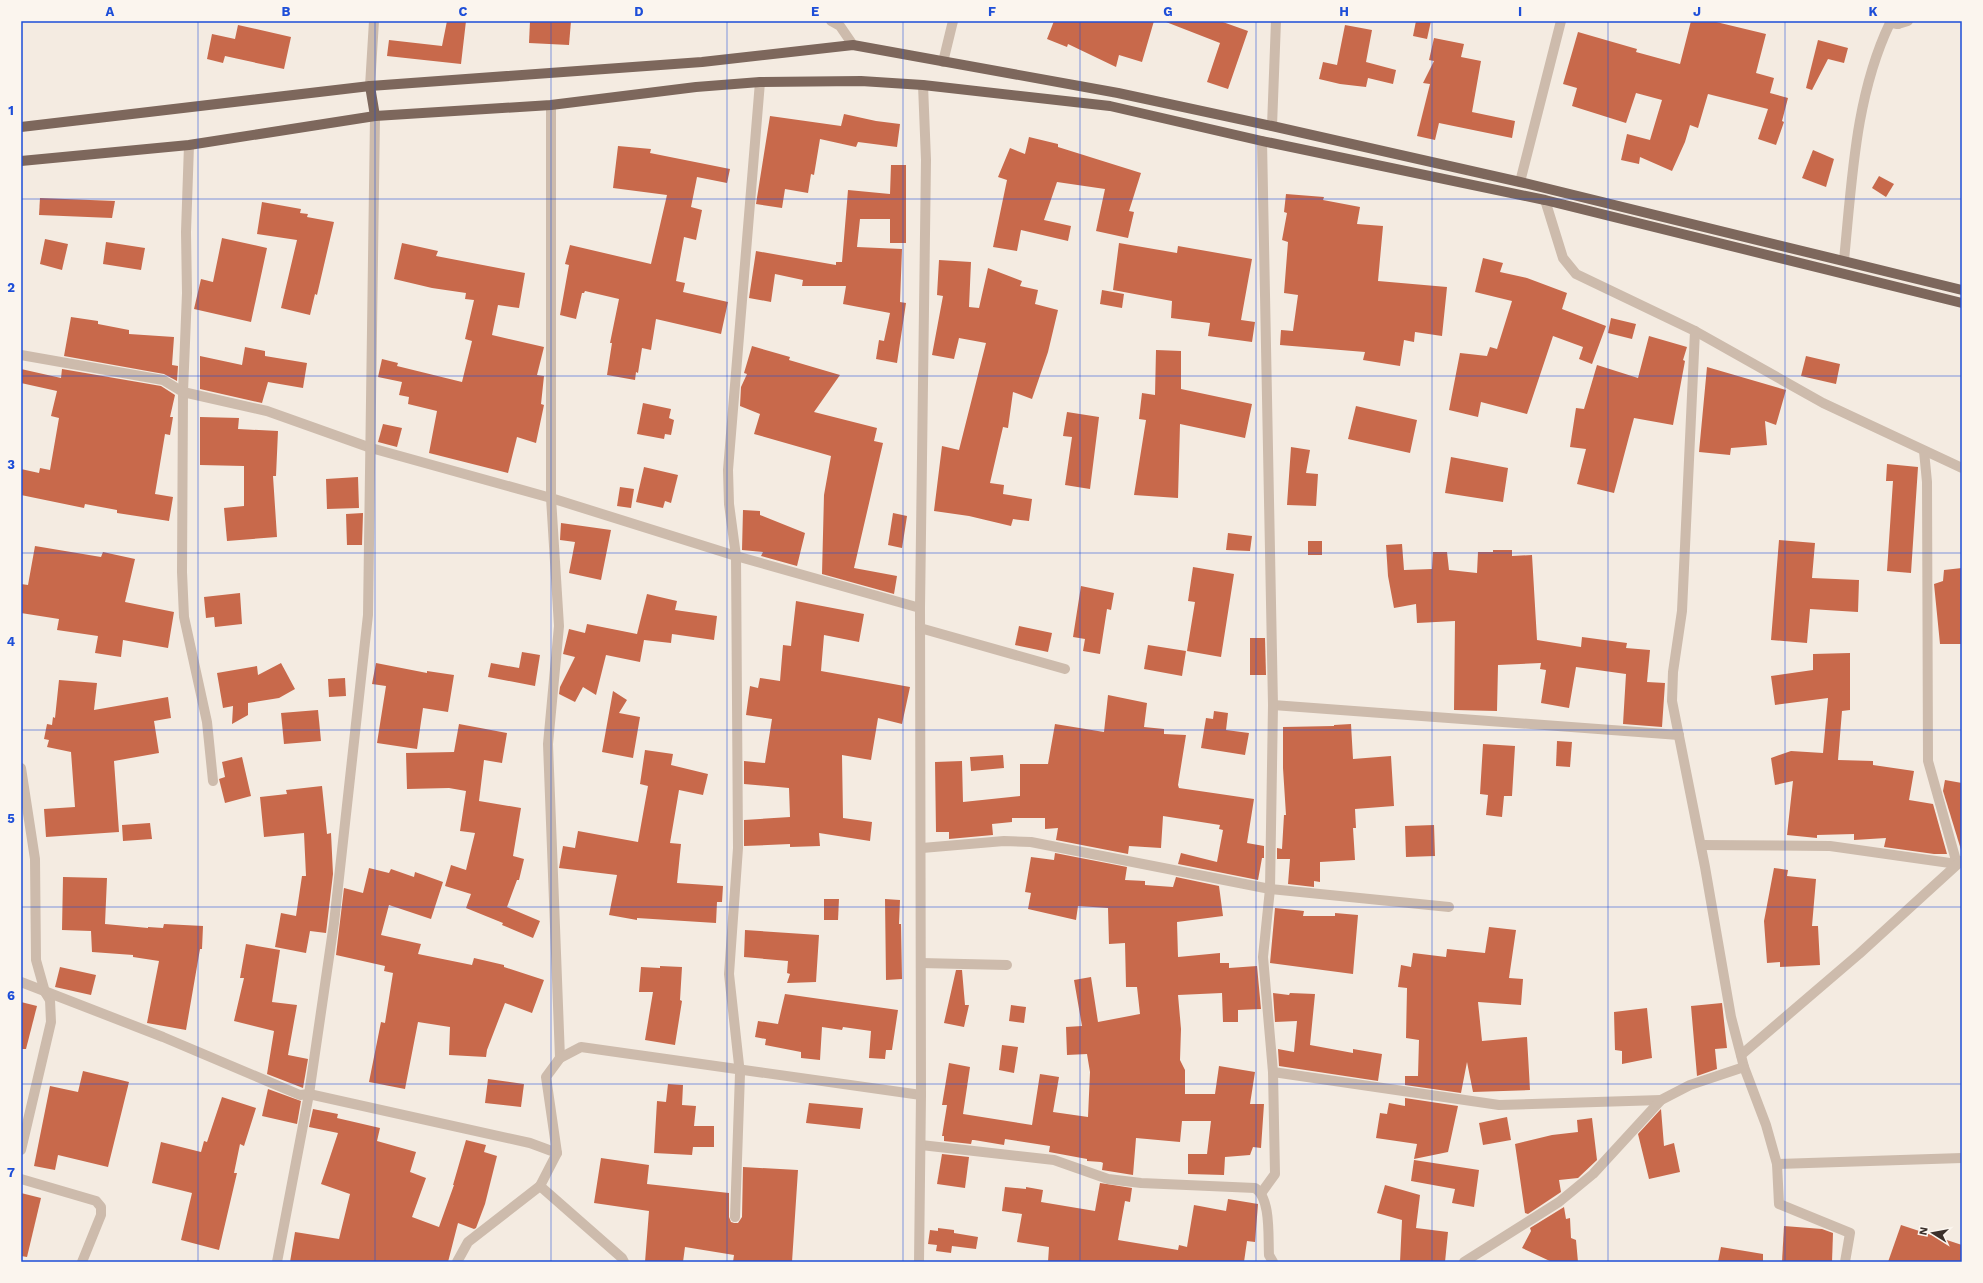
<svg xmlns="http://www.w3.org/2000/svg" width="1983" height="1283" viewBox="0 0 1983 1283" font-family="'Work Sans',sans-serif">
	<rect width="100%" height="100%" fill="#f4ebe1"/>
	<g fill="#c8694b">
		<path d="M447 21H466L461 64 387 56 389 40 442 46Z"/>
		<path d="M530 21H571L569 45 529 43Z"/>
		<path d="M1054 21H1154L1142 62 1119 55 1116 67 1068 44 1067 47 1047 39Z"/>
		<path d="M1166 21H1220L1248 31 1228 89 1207 82 1220 43 1166 22Z"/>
		<path d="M1416 21H1431L1427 39 1413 36Z"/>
		<path d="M1691 21H1712L1766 34 1756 73 1774 78 1770 93 1788 98 1782 121 1784 122 1776 145 1758 139 1768 109 1708 94 1698 128 1690 125 1685 142 1672 171 1640 157 1639 164 1621 160 1627 134 1650 140 1662 100 1636 93 1626 123 1572 106 1577 88 1563 84 1578 32 1637 49 1636 52 1680 64Z"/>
		<path d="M238 25 291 37 284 69 225 56 223 63 207 59 212 34 235 39Z"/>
		<path d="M1345 25 1372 30 1366 62 1396 70 1393 84 1368 78 1366 87 1340 84 1319 79 1323 62 1337 65Z"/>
		<path d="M1434 38 1464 44 1461 57 1481 61 1472 112 1515 121 1512 138 1439 123 1435 140 1417 136 1430 84 1423 83 1434 61 1429 60Z"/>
		<path d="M1818 40 1848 48 1844 63 1828 59 1812 90 1806 88Z"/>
		<path d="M844 114 876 121 900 124 897 147 858 142 856 147 820 139 814 175 811 174 808 193 785 189 782 208 756 204 770 116 841 126Z"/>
		<path d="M1029 137 1058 144V147L1141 173 1129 211 1134 212 1128 238 1096 231 1105 189 1057 182 1044 220 1071 226 1068 241 1021 230 1017 251 993 247 1007 180 998 177 1010 148 1025 154Z"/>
		<path d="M618 146 651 149 650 153 730 169 727 183 697 177 691 207 702 210 696 240 684 237 676 281 685 283 683 292 728 302 721 334 656 319 651 350 642 348 638 373 636 372 635 380 607 375 612 343H610L619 299 585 291 584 293H582L576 319 560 315 569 265 565 264 570 245 651 264 667 195 613 188Z"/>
		<path d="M1813 150 1834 159 1826 187 1802 178Z"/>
		<path d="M891 165H906V243H890V219H860L857 247 902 249 900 302 906 303 897 363 876 359 879 340 884 341 890 313 843 304 846 286H802L803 280 775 274 771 302 749 298 756 251 836 265V262H842L848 190 890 194Z"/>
		<path d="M1879 176 1894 184 1886 197 1872 188Z"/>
		<path d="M1286 194 1324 197 1323 200 1360 207 1357 224 1383 226 1378 281 1447 287 1442 336 1415 332 1414 342 1404 340 1400 366 1363 360 1365 352 1280 345 1281 330 1293 331 1298 295 1284 293 1288 242 1282 240 1287 213 1284 212Z"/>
		<path d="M40 198 115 201 112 218 39 215Z"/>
		<path d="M262 202 301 209 300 213 308 214 307 217 334 222 317 295 315 294 310 315 281 308 297 240 257 234Z"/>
		<path d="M222 238 267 248 251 322 194 309 201 279 213 282Z"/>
		<path d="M45 239 68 244 62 270 40 264Z"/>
		<path d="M106 242 145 248 141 270 103 264Z"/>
		<path d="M402 243 438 251 436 256 525 273 519 308 498 305 492 335 544 347 537 375 544 376 541 404 544 405 536 443 517 437 508 473 429 453 437 411 408 404 409 397 399 395 402 382 378 377 382 359 398 363 397 366 462 382 472 341 465 339 474 300 465 299 466 293 432 288 394 279Z"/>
		<path d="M1119 243 1177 253 1178 246 1252 259 1241 320 1255 322 1252 342 1208 336 1210 323 1171 318 1172 301 1113 290Z"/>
		<path d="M1483 258 1503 263 1500 272 1527 278 1567 293 1562 309 1606 326 1592 364 1579 359 1583 347 1553 336 1527 414 1481 402 1478 417 1449 410 1460 353 1487 356 1490 347 1497 349 1512 301 1475 292Z"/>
		<path d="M939 260 971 262 969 307 979 308 988 268 1022 281 1020 286 1038 290 1035 304 1058 310 1048 352 1032 399 1013 392 1008 428 1003 427 990 483 1004 485 1003 494 1032 499 1029 521 1013 519 1011 526 969 516 934 511 942 446 959 450 986 343 959 338 954 359 932 355 943 296 937 295Z"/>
		<path d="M1102 290 1124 294 1122 308 1100 304Z"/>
		<path d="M71 317 98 321V324L129 330V334L174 337 172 365 178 366 177 381 164 374 64 356Z"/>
		<path d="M1611 318 1636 324 1632 339 1608 333Z"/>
		<path d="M1649 336 1687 347 1683 360 1685 361 1673 425 1634 418 1614 493 1577 484 1586 449 1570 447 1576 408 1584 409 1597 365 1638 378Z"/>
		<path d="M752 346 790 357 789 360 840 375 814 412 877 428 874 441 883 443 854 568 897 576 894 594 822 574 824 495 831 456 754 434 760 414 740 406 741 387 747 374 744 373Z"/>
		<path d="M245 347 265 351V356L307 363 303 388 268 382 262 403 200 389V356L242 365Z"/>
		<path d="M1156 350 1181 351V389L1252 404 1245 438 1180 424 1178 498 1134 495 1146 420 1139 419 1142 393 1155 395Z"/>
		<path d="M1806 356 1840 364 1836 384 1801 376Z"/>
		<path d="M1707 367 1786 390 1776 425 1765 421 1767 445 1731 448 1730 455 1699 452Z"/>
		<path d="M21 369 61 378 62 369 161 386 175 395 170 417H173L170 435 165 434 155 494 173 497 169 521 117 513V510L85 504 84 508 21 495V469L39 473 40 468 50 470 59 418 51 416 57 391 21 383Z"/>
		<path d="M643 403 671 409 669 418 674 420 671 435 665 434 664 439 637 434Z"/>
		<path d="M1356 406 1417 420 1410 453 1348 439Z"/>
		<path d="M1067 412 1099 417 1090 489 1065 485 1072 437 1063 436Z"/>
		<path d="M200 417 239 418 238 429 278 431 276 476H273L277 537 227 541 224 508 244 506V466L200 465Z"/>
		<path d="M383 424 402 428 397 447 378 442Z"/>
		<path d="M1291 447 1310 450 1306 473 1318 474 1316 506 1287 505Z"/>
		<path d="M1451 457 1508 468 1503 502 1445 493Z"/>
		<path d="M1887 464 1918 467 1911 573 1887 571 1893 481H1886Z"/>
		<path d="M644 467 678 475 671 503 665 501 663 508 636 502Z"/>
		<path d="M358 477 359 508 327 509 326 479Z"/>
		<path d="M620 487 634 489 631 508 617 506Z"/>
		<path d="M743 510 760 511V515L805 533 797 566 761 556 763 552 742 550Z"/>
		<path d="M363 513 362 545H347L346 514Z"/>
		<path d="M893 513 907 516 902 548 888 545Z"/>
		<path d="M561 523 611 530 601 580 569 573 575 542 560 540Z"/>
		<path d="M1228 533 1252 536 1250 551 1226 550Z"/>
		<path d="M1779 540 1815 543 1812 578 1859 580 1858 612 1810 609 1807 643 1771 640Z"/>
		<rect x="1308" y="541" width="14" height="14"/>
		<path d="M1402 544 1404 570 1432 569 1433 552H1447L1449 570 1477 573 1478 552H1493V550H1512V556L1532 555 1537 640 1581 647 1582 637 1627 643 1626 648 1650 650 1647 682 1665 683 1662 727 1623 724 1626 674 1576 667 1569 708 1541 703 1546 670 1540 669 1541 663 1498 665 1497 711 1454 710 1455 621 1417 623 1416 604 1394 608 1388 576 1386 545Z"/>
		<path d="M35 546 101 557 103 552 135 559 125 602 174 612 168 648 123 640 121 657 95 653 98 636 57 630 59 619 21 613V584L28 585Z"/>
		<path d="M1193 567 1234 574 1221 657 1187 651 1195 602 1188 601Z"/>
		<path d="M1962 568V644H1940L1934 584 1943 581 1944 570Z"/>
		<path d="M1081 586 1114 593 1111 610 1107 609 1100 654 1083 651 1085 639 1073 637Z"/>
		<path d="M240 593 242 624 215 627 214 617 206 618 204 597Z"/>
		<path d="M647 594 677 601 675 610 717 616 714 640 672 634 671 643 644 640 640 662 606 655 596 695 583 687 575 702 559 694 560 687 575 657 563 654 569 629 585 633 587 624 637 634Z"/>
		<path d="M796 601 864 614 859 642 824 635 821 671 910 687 902 724 878 718 871 760 842 755 843 818 872 822 870 841 819 833 820 846 790 847V844L744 846V820L790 817 789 788 744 784V761L765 763 772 719 746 715 750 686 758 688 760 678 780 681 783 645 791 646Z"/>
		<path d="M1019 626 1052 633 1048 652 1015 645Z"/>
		<path d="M1250 638H1265L1266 675H1250Z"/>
		<path d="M1148 645 1186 651 1182 676 1144 669Z"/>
		<path d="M522 652 540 655 535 686 488 677 491 663 519 668Z"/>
		<path d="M1850 653V710L1842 711 1838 760 1873 761V765L1914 771 1909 800 1933 804 1947 854H1934L1884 847 1886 838 1854 840V834L1817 835V838L1787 835 1793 781 1775 785 1771 758 1791 751 1823 753 1828 698 1775 705 1771 676 1813 670V654Z"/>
		<path d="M281 663 295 689 279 698 248 703V715L232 724 233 706 223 708 217 673 257 666 258 675Z"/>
		<path d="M376 663 427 673V671L454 675 448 712 423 708 417 749 377 743 386 686 372 684Z"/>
		<path d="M345 678 346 696 329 697 328 679Z"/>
		<path d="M59 680 97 683 94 710 168 697 171 718 154 721 159 753 114 761 119 832 46 837 44 809 75 807 71 752 47 747 49 740 44 739 47 724 52 725 53 717 55 718Z"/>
		<path d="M613 691 627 700 619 713 640 717 633 758 602 752Z"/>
		<path d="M1108 695 1147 703 1144 727 1164 729V734L1186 735 1178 785 1179 788 1254 799 1247 843 1264 846V858H1262L1258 880 1178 864 1181 853 1217 862 1223 830 1219 829 1220 825 1163 816 1161 848 1129 846 1128 854 1056 840 1058 828 1045 829V818H1012V822L992 824 993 835 949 839V832H936L935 762 962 761 963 802 1020 796V764H1048L1055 724 1104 732Z"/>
		<path d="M318 710 321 741 284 744 281 713Z"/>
		<path d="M1214 711 1228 713 1226 730 1249 733 1245 755 1201 748 1206 718 1213 719Z"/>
		<path d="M459 724 507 733 502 763 484 760 479 801 521 808 513 856 524 859 519 880H517L507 907 540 921 533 938 502 925 503 923 466 908 471 894 445 886 451 865 466 870 475 833 460 831 466 791 449 788 407 789 406 753 454 752Z"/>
		<path d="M1351 724 1353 759 1391 756 1394 806 1355 809 1356 828H1353L1355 860 1320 862V882L1314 881V887L1288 884 1290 859H1277V848L1282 849 1284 815H1286L1283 768V727L1334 726V725Z"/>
		<path d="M1557 741 1572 742 1570 767 1556 766Z"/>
		<path d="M1483 744 1515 746 1512 796H1504L1502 817 1486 815 1488 795 1480 794Z"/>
		<path d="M645 750 673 754 671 765 708 774 703 795 679 790 670 843 681 844 677 883 723 886 722 902H717L716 923 637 918V920L609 915 617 875 559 868 563 846 575 848 578 831 638 842 648 786 640 784Z"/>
		<path d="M1003 755 1004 768 971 771 970 757Z"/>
		<path d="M242 757 251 796 225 803 219 779 225 777 222 762Z"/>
		<path d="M1945 780 1962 783V853L1943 791Z"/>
		<path d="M322 786 327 834 331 833 333 874 326 933 310 931 306 953 275 947 281 913 296 916 302 876H306L304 833 264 837 260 797 287 794 286 790Z"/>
		<path d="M150 823 152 839 123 841 122 825Z"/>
		<path d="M1434 825 1435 856 1406 857 1405 826Z"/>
		<path d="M1055 853 1127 867 1125 880 1145 881V885L1173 887 1176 877 1219 886 1223 916 1177 922 1178 957 1220 953V963H1229V968L1257 966 1261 1009 1238 1010V1022H1223L1222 993 1178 995 1181 1029 1180 1060 1185 1070V1094H1215L1219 1066 1255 1072 1250 1104H1264L1261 1148 1253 1147 1250 1155 1225 1157 1224 1175 1188 1174V1154H1207L1211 1121H1182L1180 1142 1136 1138 1133 1175 1102 1170 1103 1163 1101 1162 1087 1161V1159L1049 1152 1050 1146 1005 1139 1004 1145 974 1140H972L971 1144 944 1141V1136H942L947 1105H942L949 1063 970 1067 963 1114 1032 1125 1040 1074 1059 1077 1053 1112 1088 1117 1090 1072 1087 1054 1067 1055 1066 1027 1082 1026 1074 980 1091 977 1098 1022 1140 1014 1137 987H1126L1125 943 1109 944 1108 908 1078 906 1076 920 1028 909 1031 893 1025 892 1031 857 1054 860Z"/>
		<path d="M369 868 389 873 391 869 414 877 415 872 443 882 431 919 389 905 381 935 421 944 418 954 472 965 474 958 504 965V967L544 980 532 1013 505 1003 487 1050 486 1057 449 1055 450 1027 418 1022 405 1089 369 1082 381 1022 385 1023 393 973 384 971 385 966 336 955 344 888 363 893Z"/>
		<path d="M1774 868 1788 870 1787 876 1816 879 1812 926H1818L1820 965 1780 967V962L1767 963 1764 921Z"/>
		<path d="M63 877 107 878 105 924 148 928V927L163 928 164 924 203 926 202 949H200L186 1030 147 1023 159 961 133 957V955L92 952 91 931 62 930Z"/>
		<path d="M824 899H839L838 920H824Z"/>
		<path d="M885 899 900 900 899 924H901L902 979 886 980Z"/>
		<path d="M1275 908 1304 911 1303 916H1335V913L1358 915 1353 974 1270 963Z"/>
		<path d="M1489 927 1516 930 1509 978 1523 979 1521 1005 1478 1002 1482 1041 1527 1037 1530 1090 1473 1092 1467 1062 1461 1093 1405 1085V1076H1418L1419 1040 1406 1038 1407 988 1398 987 1401 965 1411 967 1413 953 1446 957 1447 949 1485 953Z"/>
		<path d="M745 930 819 935 816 982 787 983 790 974 787 973 788 961 744 957Z"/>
		<path d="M246 944 280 950 272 1002 297 1005 288 1055 308 1059 303 1088 267 1074 274 1031 234 1021 244 978H240Z"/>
		<path d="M660 966 682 967 680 1000 682 1001 675 1045 645 1040 653 992H639L641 967 660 968Z"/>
		<path d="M60 967 96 975 91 995 55 987Z"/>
		<path d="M956 970H962L965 1005H969L964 1027 944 1023Z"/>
		<path d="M1273 993 1289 995 1290 993 1315 994 1310 1045 1353 1053V1049L1382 1054 1378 1081 1279 1066 1278 1049 1294 1052 1297 1021 1275 1022Z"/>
		<path d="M785 994 898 1010 892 1050H886L885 1059 869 1058 871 1031 843 1027 842 1030 822 1027 820 1060 801 1058V1052L765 1045 766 1039 755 1037 758 1021 778 1024Z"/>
		<path d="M21 1002 37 1006 26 1049H21Z"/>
		<path d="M1722 1003 1727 1048 1715 1049 1717 1069 1697 1076 1691 1006Z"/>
		<path d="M1011 1005 1026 1007 1024 1023 1009 1021Z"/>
		<path d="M1647 1008 1652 1058 1622 1064V1051L1615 1050 1614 1012Z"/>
		<path d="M1002 1045 1018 1047 1014 1073 999 1070Z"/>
		<path d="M83 1071 129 1082 108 1167 58 1155 55 1170 34 1166 50 1086 78 1092Z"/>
		<path d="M488 1079 524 1084 521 1107 485 1103Z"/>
		<path d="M668 1084 683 1085 682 1105 696 1106 694 1126H714V1147H693L692 1155 654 1153 657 1101 666 1102Z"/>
		<path d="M268 1089 301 1101 297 1124 262 1116Z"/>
		<path d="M222 1097 256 1108 244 1146 240 1144 234 1173H237L219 1250 181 1240 192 1193 152 1183 161 1142 201 1152 204 1141 207 1142Z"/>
		<path d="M1405 1098 1458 1106 1448 1152 1414 1159 1417 1144 1376 1138 1380 1113 1387 1114 1389 1103 1405 1106Z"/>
		<path d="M809 1103 863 1108 860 1129 806 1123Z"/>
		<path d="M313 1109 338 1114 337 1118 380 1128 377 1141 416 1152 410 1172 426 1178 412 1217 439 1227 454 1185H453L466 1140 486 1145 484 1152 497 1156 485 1204 476 1228 474 1229 458 1223 448 1262H290L295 1232 339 1239 350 1194 321 1184 338 1133 309 1127Z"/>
		<path d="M1661 1109 1664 1146 1674 1143 1680 1172 1649 1179 1638 1134Z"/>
		<path d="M1507 1117 1511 1140 1483 1145 1479 1123Z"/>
		<path d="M1592 1118 1597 1160 1578 1178 1559 1180 1561 1192 1528 1214 1525 1213 1515 1144 1552 1135 1578 1132 1577 1120Z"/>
		<path d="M942 1154 969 1157 965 1188 937 1184Z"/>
		<path d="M601 1158 649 1165 647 1184 729 1193V1217L731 1222 734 1223H738L742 1217 743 1167 798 1170 792 1262H733L734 1255 685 1247 683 1262H645L649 1211 594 1203Z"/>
		<path d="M1414 1160 1479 1170 1474 1207 1452 1203 1455 1189 1411 1181Z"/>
		<path d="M1100 1183 1132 1188 1130 1202 1125 1201 1118 1240 1178 1250 1179 1245 1187 1247 1194 1205 1226 1211 1228 1199 1258 1204 1255 1242 1247 1241 1244 1262H1048L1049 1247 1017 1242 1022 1214 1002 1211 1005 1187 1026 1189V1187L1043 1190 1041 1202 1095 1211Z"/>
		<path d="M1385 1185 1420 1195 1416 1228 1448 1232 1445 1262H1400L1402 1220 1377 1213Z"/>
		<path d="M21 1193 41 1198 27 1257 21 1256Z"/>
		<path d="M1564 1207 1566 1219 1570 1218 1571 1238 1576 1240 1578 1262H1552L1522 1248 1531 1231 1530 1228Z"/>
		<path d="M1901 1225 1962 1245V1262H1888Z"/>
		<path d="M1784 1226 1822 1229 1833 1233 1832 1262H1782Z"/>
		<path d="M938 1228 954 1230V1233L978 1237 976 1249 952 1246 951 1253 936 1251 937 1245 928 1244 930 1230 938 1231Z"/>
		<path d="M1721 1247 1763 1254V1262H1718Z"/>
	</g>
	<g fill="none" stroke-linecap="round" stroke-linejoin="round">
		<g stroke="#cdbbac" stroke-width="10">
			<path d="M831 21 840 26 853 45"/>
			<path d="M1898 24 1908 21"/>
			<path d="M943 62 953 21"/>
			<path d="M370 86 374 21"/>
			<path d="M551 105V498L559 626 548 744 560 1058"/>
			<path d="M1272 126 1276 21"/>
			<path d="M189 145 186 232 187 293 183 392 182 572 184 617 207 722 213 781"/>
			<path d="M1520 182 1561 21"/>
			<path d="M1545 200 1563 258 1576 274 1695 331 1823 403 1962 468"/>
			<path d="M1844 260C1852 181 1855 96 1890 23L1898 24 1897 21"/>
			<path d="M1695 331 1682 611 1673 672 1672 701 1705 867 1731 1017 1744 1067 1766 1125 1777 1164 1779 1204 1850 1233 1845 1262"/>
			<path d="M21 355 163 380 183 392 267 411 371 448 551 498 736 556 920 608"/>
			<path d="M920 628 1065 669"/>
			<path d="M1273 705 1679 735"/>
			<path d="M21 768 35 859 36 960 45 992 50 1000 51 1022 21 1150"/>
			<path d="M1701 845 1830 846 1957 864 1928 761 1927 482 1924 451"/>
			<path d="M922 848 1004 841 1031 842 1270 889 1449 907"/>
			<path d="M921 963 1007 965"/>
			<path d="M21 982 163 1037 300 1095 309 1094 530 1143 557 1153 540 1186 622 1258 624 1262"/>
			<path d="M1741 1055 1859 954 1961 861"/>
			<path d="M1273 1072 1499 1105 1661 1100"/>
			<path d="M921 1145 1054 1160 1108 1179 1141 1183 1255 1188C1271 1198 1268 1236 1269 1255L1273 1262"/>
			<path d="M557 1153 546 1077 560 1058 581 1047 921 1095"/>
			<path d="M1777 1164 1962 1158"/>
			<path d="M21 1179 96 1201 101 1207V1215L82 1262"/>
			<path d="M1262 1192 1275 1174 1273 1072 1263 957 1270 889 1273 705 1262 141"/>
			<path d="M735 1217 740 1074 729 974 738 848 736 556 729 504 728 470 760 82"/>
			<path d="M277 1262 309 1094 334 923 368 615 375 116"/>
			<path d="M457 1262 468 1242 540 1186"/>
			<path d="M919 1262 921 1095 920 608 926 160 923 85"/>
			<path d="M1464 1262 1559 1202 1593 1174 1661 1100 1690 1085 1744 1067"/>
		</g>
		<g stroke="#7d675c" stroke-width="10">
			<path d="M370 86 375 116"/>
			<path d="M21 127 370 86 702 62 853 45 1118 93 1272 126 1520 182 1962 290"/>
			<path d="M21 161 189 145 375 116 551 105 696 87 760 82 861 81 923 85 1110 106 1262 141 1545 200 1962 303"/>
		</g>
	</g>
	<path fill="none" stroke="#1d4ed8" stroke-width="1" stroke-opacity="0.55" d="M198 21V1262M375 21V1262M551 21V1262M727 21V1262M903 21V1262M1080 21V1262M1256 21V1262M1432 21V1262M1608 21V1262M1785 21V1262M21 199H1962M21 376H1962M21 553H1962M21 730H1962M21 907H1962M21 1084H1962"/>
	<rect width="1983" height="1283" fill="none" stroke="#fbf5ee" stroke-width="44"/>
	<g transform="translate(1933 1233) rotate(281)" stroke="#fbf5ee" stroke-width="3" paint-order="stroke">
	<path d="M0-3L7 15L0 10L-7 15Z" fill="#3b302b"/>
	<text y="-6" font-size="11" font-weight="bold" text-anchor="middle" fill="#3b302b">N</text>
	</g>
	<rect x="22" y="22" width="1939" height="1239" fill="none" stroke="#1d4ed8" stroke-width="1.5"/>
	<g font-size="13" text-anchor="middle" font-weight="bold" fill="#1d4ed8">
		<text x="110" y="16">A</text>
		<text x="286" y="16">B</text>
		<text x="463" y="16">C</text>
		<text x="639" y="16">D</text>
		<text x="815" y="16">E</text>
		<text x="992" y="16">F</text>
		<text x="1168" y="16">G</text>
		<text x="1344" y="16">H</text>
		<text x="1520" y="16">I</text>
		<text x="1697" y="16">J</text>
		<text x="1873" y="16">K</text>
		<text x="11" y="115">1</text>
		<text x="11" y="292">2</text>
		<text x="11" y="469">3</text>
		<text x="11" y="646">4</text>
		<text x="11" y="823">5</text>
		<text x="11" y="1000">6</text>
		<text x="11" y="1177">7</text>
	</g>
</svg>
